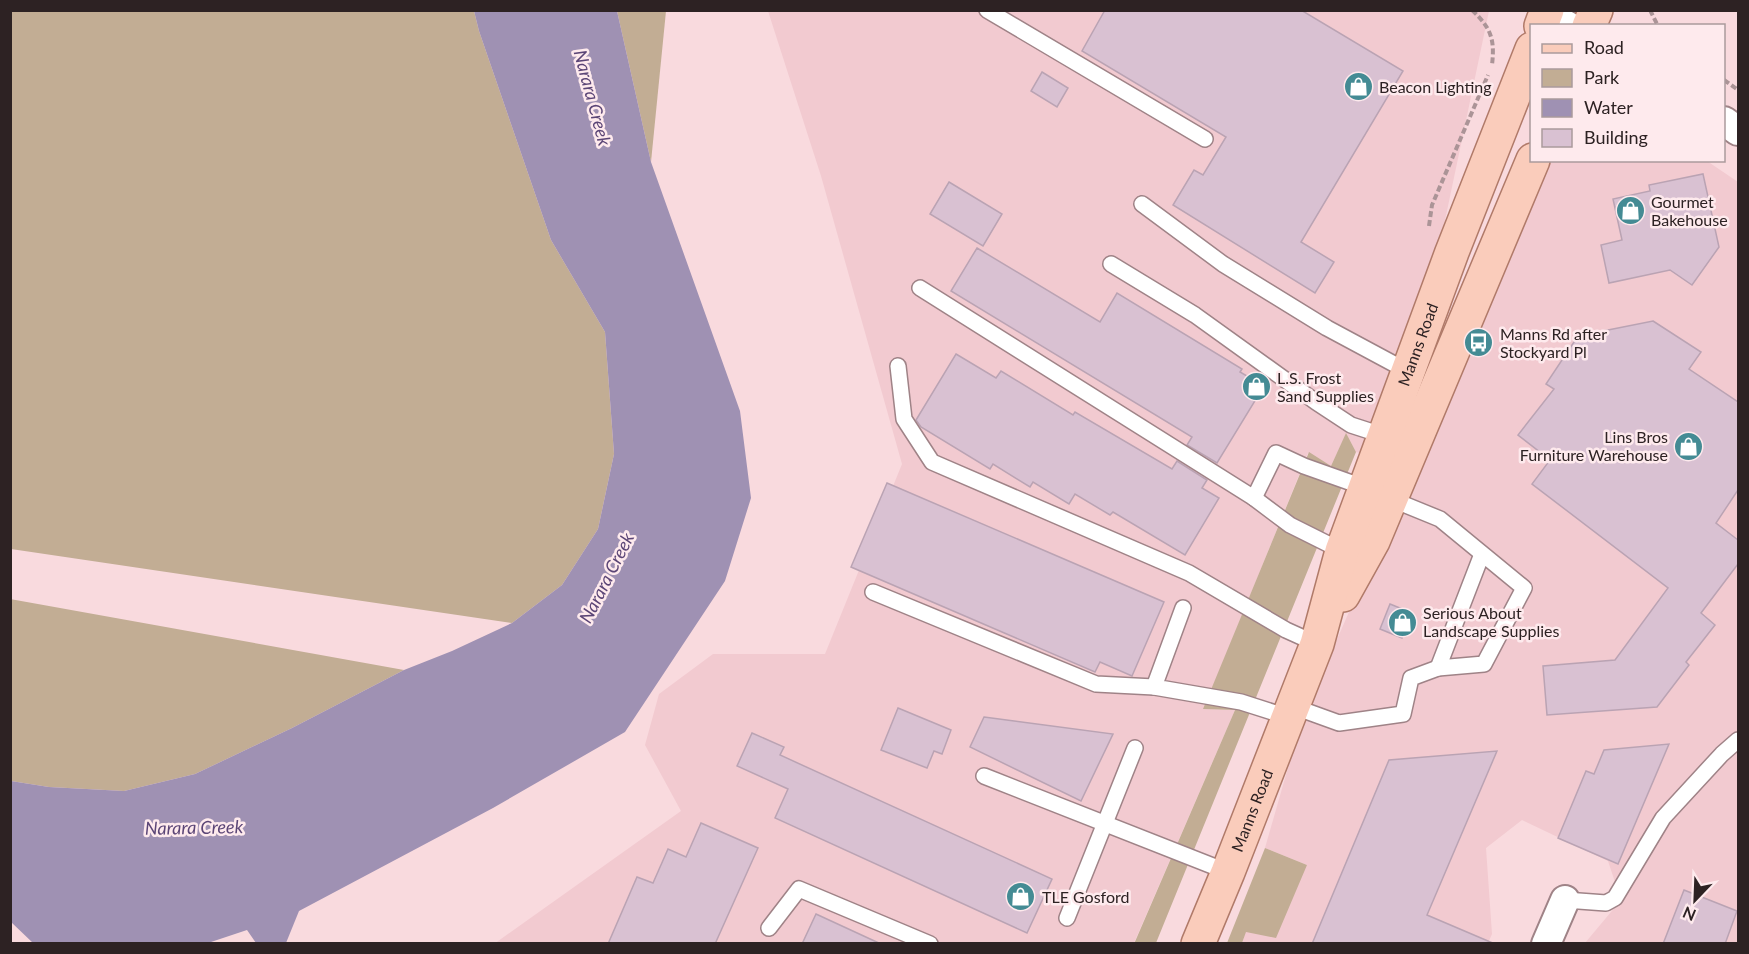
<svg xmlns="http://www.w3.org/2000/svg" width="1749" height="954" viewBox="0 0 1749 954" font-family="Lato,sans-serif">
	<rect width="100%" height="100%" fill="#f9dade"/>
	<g fill="#f2cad0">
		<path d="M768 11H1489L1427 306 1370 457 1356 452 1346 434 1331 466 1308 453 1204 709 1235 710 1134 943 494 944 681 811 645 745 659 694 713 654H825L902 464 821 176Z"/>
		<path d="M1538 161H1707L1738 182V943H1585L1621 900 1608 861 1522 820 1486 848 1492 934 1488 943 1242 944 1245 932 1307 865 1265 848 1302 719 1378 546Z"/>
	</g>
	<g fill="#c2ad94">
		<path d="M10 11H474L479 31 551 240 605 332 614 454 598 529 562 585 512 623 11 549Z"/>
		<path d="M617 11H666L651 162Z"/>
		<path d="M1346 433 1356 452 1156 943 1134 944 1235 710 1203 709 1309 452 1331 466Z"/>
		<path d="M10 599 404 670 292 728 195 774 124 791 49 787 11 781Z"/>
		<path d="M1265 848 1307 865 1276 938 1246 932 1242 943H1227Z"/>
	</g>
	<path fill="#9f91b3" d="M474 11H617L651 162 740 411 751 498 725 581 625 732 493 808 299 911 286 943H256L247 930 208 943H33L11 922V781L49 787 124 791 195 774 292 728 404 670 452 651 512 623 562 585 598 529 614 454 605 332 551 240 479 31Z"/>
	<g fill="#d9c1d2" stroke="#baa3b3" stroke-width="1.5">
		<path d="M1105 10H1301L1403 71 1301 242 1334 262 1315 293 1173 205 1194 170 1203 175 1226 137 1082 51Z"/>
		<path d="M1042 72 1068 88 1057 107 1031 91Z"/>
		<path d="M1703 174 1719 247 1692 285 1670 270 1609 283 1601 245 1622 240 1613 199 1650 191 1649 185Z"/>
		<path d="M949 182 1002 214 983 246 930 214Z"/>
		<path d="M977 248 1100 322 1117 293 1242 369 1240 372 1264 386 1217 463 1187 445 1192 437 951 291Z"/>
		<path d="M1653 321 1701 352 1689 369 1738 402V490L1716 523 1738 540V564L1701 613 1715 625 1686 662 1689 665 1657 707 1547 715 1543 666 1615 660 1668 588 1532 484 1550 460 1518 435 1554 389 1546 384 1578 336Z"/>
		<path d="M956 354 996 378 1001 371 1073 415 1075 412 1172 469 1177 461 1207 480 1202 488 1219 498 1185 555 1113 512 1110 515 1075 494 1069 504 1033 482 1030 487 993 464 990 469 921 427 916 420Z"/>
		<path d="M887 483 1164 602 1132 676 1100 662 1095 672 851 567Z"/>
		<path d="M1390 604 1412 613 1402 638 1380 629Z"/>
		<path d="M898 708 951 730 942 754 934 751 927 768 881 750Z"/>
		<path d="M984 717 1113 734 1081 801 970 747Z"/>
		<path d="M752 733 784 747 780 755 1052 879 1027 933 775 818 788 789 737 766Z"/>
		<path d="M1669 744 1618 864 1558 838 1586 771 1594 774 1604 750Z"/>
		<path d="M1497 751 1427 915 1495 944H1312L1389 760Z"/>
		<path d="M701 823 758 848 715 944H608L637 877 653 883 668 849 686 857Z"/>
		<path d="M1684 890 1737 911 1725 944H1663Z"/>
		<path d="M816 914 881 944H802Z"/>
	</g>
	<g fill="none" stroke-linecap="round" stroke-linejoin="round">
		<defs>
			<g id="service">
				<path d="M987 10 1205 139"/>
				<path d="M1142 204 1223 264 1327 328 1409 372"/>
				<path d="M1111 264 1195 315 1316 402 1351 425 1385 436"/>
				<path d="M920 288 1254 498 1290 525 1342 551"/>
				<path d="M898 366 904 419 932 462 1189 573 1286 630 1317 644"/>
				<path d="M1254 498 1276 453 1304 466 1366 488"/>
				<path d="M1391 499 1440 519 1524 588 1484 664 1438 668 1482 554"/>
				<path d="M873 592 1096 684 1154 687"/>
				<path d="M1183 608 1154 687 1241 702 1288 717"/>
				<path d="M1292 706 1339 723 1403 714 1411 678 1438 668"/>
				<path d="M984 776 1228 872"/>
				<path d="M1565 900 1606 903 1615 898 1663 818 1722 754 1738 740"/>
				<path d="M1067 918 1135 748"/>
				<path d="M769 928 799 889 930 944"/>
			</g>
			<g id="minor">
				<path d="M1545 13 1568 26"/>
				<path d="M1724 121 1738 131"/>
				<path d="M1546 944 1565 900"/>
			</g>
			<g id="primary">
				<path d="M1541 26 1547 10"/>
				<path d="M1589 26 1596 10"/>
				<path d="M1343 595 1373 541 1533 160"/>
				<path id="s1" d="M1198 944 1228 872 1317 644 1342 551 1452 252 1532 49"/>
			</g>
		</defs>
		<use href="#service" stroke="#9f8387" stroke-width="18"/>
		<use href="#minor" stroke="#9f8387" stroke-width="32"/>
		<use href="#primary" stroke="#b07a69" stroke-width="36"/>
		<g stroke="#ab9497" stroke-width="4" stroke-dasharray="6 3" stroke-linecap="butt">
			<path d="M1472 10C1491 28 1495 39 1492 65"/>
			<path d="M1650 10 1658 26"/>
			<path d="M1724 80 1738 90"/>
			<path d="M1429 226 1432 205 1488 75"/>
		</g>
		<use href="#service" stroke="#fff" stroke-width="15"/>
		<use href="#minor" stroke="#fff" stroke-width="28"/>
		<use href="#primary" stroke="#faccbb" stroke-width="33"/>
	</g>
	<defs>
		<symbol id="shop-disc" viewBox="-11 -11 22 22"><circle r="9.5" fill="#448b94" stroke="#feeaed"/><path d="M-5-2.5h2.3a2.7 3.5 0 0 1 5.4 0H5L5.5 6h-11ZM-1.5-2.5h3a1.5 2.3 0 0 0-3 0Z" fill="#fff"/></symbol>
		<symbol id="bus-disc" viewBox="-11 -11 22 22"><circle r="9.5" fill="#448b94" stroke="#feeaed"/><path d="M-5-6H5V4H4V6H2V4H-2V6H-4V4H-5ZM-3.5-4V0h7V-4ZM-3.5 1.2v1.5H-2V1.2ZM2 1.2v1.5H3.5V1.2Z" fill="#fff"/></symbol>
	</defs>
	<g fill-rule="evenodd">
		<use href="#shop-disc" x="1342" y="70" width="33" height="33"/>
		<use href="#shop-disc" x="1614" y="194" width="33" height="33"/>
		<use href="#bus-disc" x="1462" y="326" width="33" height="33"/>
		<use href="#shop-disc" x="1240" y="370" width="33" height="33"/>
		<use href="#shop-disc" x="1672" y="430" width="33" height="33"/>
		<use href="#shop-disc" x="1386" y="606" width="33" height="33"/>
		<use href="#shop-disc" x="1004" y="880" width="33" height="33"/>
	</g>
	<g text-anchor="middle" stroke-width="5" stroke-linejoin="round" paint-order="stroke">
		<g font-size="16" fill="#2d2223" stroke="#feeaed" text-anchor="start">
			<text x="1379" y="93">Beacon Lighting</text>
			<text x="1651" y="208">Gourmet<tspan x="1651" dy="18">Bakehouse</tspan></text>
			<text x="1500" y="340">Manns Rd after<tspan x="1500" dy="18">Stockyard Pl</tspan></text>
			<text x="1277" y="384">L.S. Frost<tspan x="1277" dy="18">Sand Supplies</tspan></text>
			<text x="1668" y="443" text-anchor="end">Lins Bros<tspan x="1668" dy="18">Furniture Warehouse</tspan></text>
			<text x="1423" y="619">Serious About<tspan x="1423" dy="18">Landscape Supplies</tspan></text>
			<text x="1042" y="903">TLE Gosford</text>
		</g>
		<g font-size="16" fill="#2d2223" stroke="#feeaed">
			<text dy="6" stroke="none"><textPath href="#s1" startOffset="639">Manns Road</textPath></text>
			<text dy="6" stroke="none"><textPath href="#s1" startOffset="144">Manns Road</textPath></text>
		</g>
		<g font-size="18" font-style="italic" fill="#5b4576" stroke="#feeaed">
			<text transform="translate(592 98) rotate(75)" y="6">Narara Creek</text>
			<text transform="translate(607 578) rotate(-63)" y="6">Narara Creek</text>
			<text transform="translate(194 828) rotate(-1)" y="6">Narara Creek</text>
		</g>
	</g>
	<rect width="1749" height="954" fill="none" stroke="#2d2223" stroke-width="24"/>
	<rect x="1530" y="24" width="195" height="138" fill="#feeaed" stroke="#aa9a9c" stroke-width="1.5"/>
	<rect x="1542" y="44" width="30" height="9" fill="#faccbb" stroke="#aa9a9c" stroke-width="1.5"/>
	<text x="1584" y="54" font-size="18" fill="#2d2223">Road</text>
	<rect x="1542" y="69" width="30" height="18" fill="#c2ad94" stroke="#aa9a9c" stroke-width="1.5"/>
	<text x="1584" y="84" font-size="18" fill="#2d2223">Park</text>
	<rect x="1542" y="99" width="30" height="18" fill="#9f91b3" stroke="#aa9a9c" stroke-width="1.5"/>
	<text x="1584" y="114" font-size="18" fill="#2d2223">Water</text>
	<rect x="1542" y="129" width="30" height="18" fill="#d9c1d2" stroke="#aa9a9c" stroke-width="1.5"/>
	<text x="1584" y="144" font-size="18" fill="#2d2223">Building</text>
	<g transform="translate(1695 900) rotate(203)" stroke="#feeaed" stroke-width="4.5" paint-order="stroke">
	<path d="M0-4.5L10 22L0 15L-10 22Z" fill="#2d2223"/>
	<text y="-9" font-size="16" font-weight="bold" text-anchor="middle" fill="#2d2223">N</text>
	</g>
</svg>
